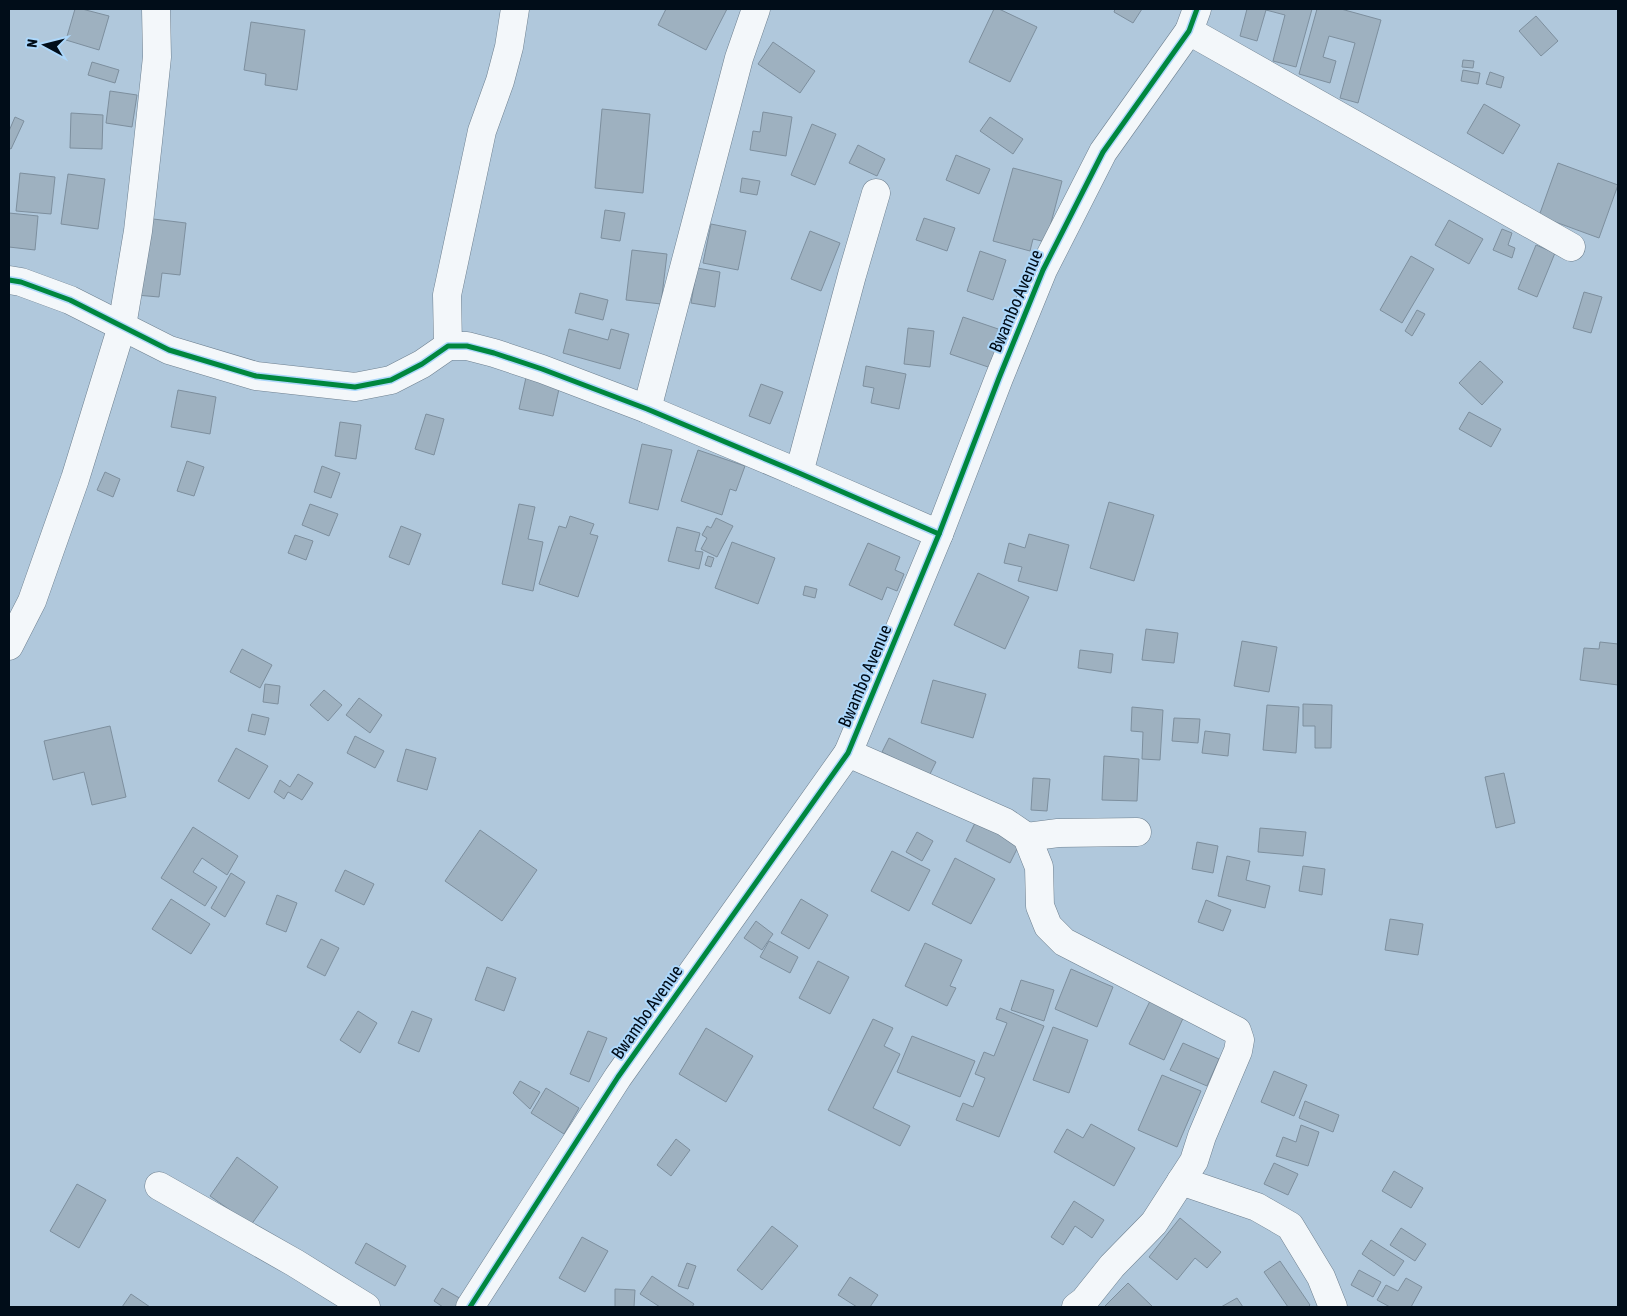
<svg xmlns="http://www.w3.org/2000/svg" width="1627" height="1316" viewBox="0 0 1627 1316" font-family="'Asap Condensed',sans-serif">
	<rect width="100%" height="100%" fill="#b0c8dc"/>
	<g fill="#9eb1c0" stroke="#7d8f9e">
		<path d="M75 9H82L109 16 99 50 66 40Z"/>
		<path d="M666 9H727L706 50 658 25Z"/>
		<path d="M994 9H999L1037 27 1010 82 969 62Z"/>
		<path d="M1115 9H1142L1133 23 1114 12Z"/>
		<path d="M1247 9H1312L1296 67 1273 61 1285 15 1266 10 1257 41 1240 36Z"/>
		<path d="M1317 9H1341L1381 20 1358 103 1340 98 1355 43 1329 36 1323 57 1336 61 1330 83 1299 74Z"/>
		<path d="M1536 16 1558 41 1541 56 1519 31Z"/>
		<path d="M251 22 305 30 297 90 265 85 266 74 244 70Z"/>
		<path d="M773 42 815 71 800 93 758 64Z"/>
		<path d="M1463 60 1474 61 1473 68 1462 67Z"/>
		<path d="M92 62 119 70 115 83 88 75Z"/>
		<path d="M1463 70 1480 73 1478 84 1461 81Z"/>
		<path d="M1490 72 1504 77 1501 88 1486 84Z"/>
		<path d="M110 91 137 95 132 127 106 123Z"/>
		<path d="M1484 104 1520 125 1503 154 1467 133Z"/>
		<path d="M602 109 650 114 643 193 595 188Z"/>
		<path d="M763 112 792 117 786 156 750 150 753 131 760 132Z"/>
		<path d="M71 113 103 115 102 149 70 148Z"/>
		<path d="M15 117 24 121 11 149 9 148V131Z"/>
		<path d="M990 117 1023 139 1013 154 980 131Z"/>
		<path d="M812 124 836 134 815 185 791 175Z"/>
		<path d="M858 145 885 159 877 176 849 163Z"/>
		<path d="M956 155 990 169 979 194 946 180Z"/>
		<path d="M1558 163 1618 185 1599 238 1539 216Z"/>
		<path d="M1013 168 1062 181 1046 242 1033 239 1030 251 993 241Z"/>
		<path d="M20 173 55 177 51 214 16 211Z"/>
		<path d="M68 174 105 179 98 229 61 224Z"/>
		<path d="M742 178 760 181 757 195 740 192Z"/>
		<path d="M605 210 625 213 620 241 601 238Z"/>
		<path d="M9 213 38 216 35 250 9 247Z"/>
		<path d="M145 218 186 223 180 275 162 273 159 297 136 295Z"/>
		<path d="M924 218 955 228 947 251 916 240Z"/>
		<path d="M1449 220 1483 239 1469 264 1435 245Z"/>
		<path d="M711 224 746 231 738 270 703 263Z"/>
		<path d="M1502 229 1512 233 1508 245 1515 248 1512 258 1493 250Z"/>
		<path d="M810 231 840 243 821 291 791 279Z"/>
		<path d="M1536 245 1555 253 1537 297 1518 289Z"/>
		<path d="M632 250 667 254 661 304 626 300Z"/>
		<path d="M980 251 1006 260 993 300 967 291Z"/>
		<path d="M1411 256 1434 269 1402 323 1380 310Z"/>
		<path d="M697 268 720 272 715 307 691 303Z"/>
		<path d="M1584 292 1602 297 1591 333 1573 328Z"/>
		<path d="M580 293 608 300 603 320 575 313Z"/>
		<path d="M1417 310 1425 314 1412 336 1405 331Z"/>
		<path d="M963 317 1007 332 994 369 950 354Z"/>
		<path d="M908 328 934 331 930 367 904 364Z"/>
		<path d="M569 329 608 340 611 329 629 334 620 369 563 353Z"/>
		<path d="M1480 361 1503 382 1482 405 1459 383Z"/>
		<path d="M866 366 906 374 899 409 871 403 874 388 863 386Z"/>
		<path d="M527 373 561 380 553 416 519 409Z"/>
		<path d="M761 384 783 392 770 424 749 416Z"/>
		<path d="M178 390 216 397 210 434 171 427Z"/>
		<path d="M1469 412 1501 429 1491 447 1459 429Z"/>
		<path d="M426 414 444 419 434 455 415 449Z"/>
		<path d="M340 422 361 425 356 459 335 456Z"/>
		<path d="M642 444 672 450 658 510 629 503Z"/>
		<path d="M698 450 745 466 736 491 730 489 722 515 681 501Z"/>
		<path d="M187 461 204 467 194 496 177 491Z"/>
		<path d="M322 466 340 473 331 498 314 492Z"/>
		<path d="M105 472 120 479 113 497 97 490Z"/>
		<path d="M1109 502 1154 515 1134 581 1090 568Z"/>
		<path d="M310 504 338 514 329 536 302 525Z"/>
		<path d="M519 504 535 507 528 539 543 542 533 591 502 584Z"/>
		<path d="M570 516 594 524 590 534 598 536 578 597 539 584 559 526 566 528Z"/>
		<path d="M716 518 733 526 717 557 701 549 707 538 702 535 707 526 711 528Z"/>
		<path d="M401 526 421 534 409 565 389 557Z"/>
		<path d="M677 527 700 533 695 551 703 552 699 569 668 561Z"/>
		<path d="M1029 534 1069 545 1057 591 1018 581 1022 567 1004 563 1009 543 1025 548Z"/>
		<path d="M295 535 313 541 306 560 288 553Z"/>
		<path d="M732 542 775 558 758 604 715 588Z"/>
		<path d="M868 543 900 557 895 570 904 574 897 591 887 587 882 600 849 585Z"/>
		<path d="M708 556 714 558 711 567 705 565Z"/>
		<path d="M978 573 1029 597 1005 649 954 625Z"/>
		<path d="M805 586 817 589 815 598 803 595Z"/>
		<path d="M1146 629 1178 633 1174 663 1142 660Z"/>
		<path d="M1242 641 1277 647 1269 692 1234 686Z"/>
		<path d="M1600 642 1618 644V685L1580 680 1584 648 1599 649Z"/>
		<path d="M242 649 272 665 260 688 230 672Z"/>
		<path d="M1080 650 1113 654 1111 673 1078 668Z"/>
		<path d="M933 680 986 694 973 738 921 723Z"/>
		<path d="M265 684 280 686 278 704 263 702Z"/>
		<path d="M324 690 342 705 328 721 310 705Z"/>
		<path d="M359 698 382 715 370 733 346 715Z"/>
		<path d="M1303 704 1332 705 1331 748H1315V726H1303Z"/>
		<path d="M1267 705 1299 707 1296 753 1263 750Z"/>
		<path d="M1132 707 1163 710 1160 760 1142 759 1143 732 1131 731Z"/>
		<path d="M252 714 269 718 265 735 248 731Z"/>
		<path d="M1174 718 1200 719 1198 743 1172 741Z"/>
		<path d="M110 726 126 797 92 805 84 772 53 780 44 741Z"/>
		<path d="M1205 731 1230 734 1228 756 1202 753Z"/>
		<path d="M355 736 384 751 375 768 347 753Z"/>
		<path d="M889 738 936 762 929 776 882 752Z"/>
		<path d="M236 748 268 766 249 799 218 781Z"/>
		<path d="M406 749 436 758 427 790 397 781Z"/>
		<path d="M1104 756 1139 759 1137 801 1102 800Z"/>
		<path d="M1504 773 1515 823 1496 828 1485 777Z"/>
		<path d="M298 774 313 783 302 800 288 792 284 799 274 792 280 780 290 787Z"/>
		<path d="M1033 778 1050 779 1047 811 1031 810Z"/>
		<path d="M976 821 1020 843 1010 863 966 841Z"/>
		<path d="M193 827 238 856 227 875 202 858 193 872 217 887 205 906 161 878Z"/>
		<path d="M1260 828 1306 832 1303 856 1258 852Z"/>
		<path d="M480 830 537 870 502 921 445 881Z"/>
		<path d="M917 832 933 841 922 861 906 852Z"/>
		<path d="M1197 842 1218 846 1213 873 1192 869Z"/>
		<path d="M892 851 930 870 909 911 871 891Z"/>
		<path d="M1227 856 1250 861 1246 880 1270 886 1265 908 1218 896Z"/>
		<path d="M955 858 995 879 971 924 932 904Z"/>
		<path d="M1303 866 1325 869 1322 895 1299 891Z"/>
		<path d="M345 870 374 884 364 905 335 891Z"/>
		<path d="M231 873 245 882 225 917 211 908Z"/>
		<path d="M277 895 297 903 286 932 266 924Z"/>
		<path d="M171 899 210 924 191 954 152 929Z"/>
		<path d="M801 899 828 915 809 949 781 933Z"/>
		<path d="M1206 900 1231 910 1223 931 1198 922Z"/>
		<path d="M1390 919 1423 924 1418 955 1385 950Z"/>
		<path d="M756 921 773 934 762 950 744 938Z"/>
		<path d="M321 939 339 948 325 976 307 967Z"/>
		<path d="M769 941 798 957 790 973 760 957Z"/>
		<path d="M925 943 962 960 950 986 956 988 947 1006 905 986Z"/>
		<path d="M818 961 849 977 830 1014 799 998Z"/>
		<path d="M487 967 516 978 504 1011 475 1000Z"/>
		<path d="M1071 969 1113 987 1097 1027 1055 1009Z"/>
		<path d="M1021 980 1054 990 1044 1021 1011 1010Z"/>
		<path d="M1151 999 1185 1014 1164 1060 1129 1044Z"/>
		<path d="M1000 1008 1044 1026 999 1137 956 1120 963 1103 973 1107 985 1078 975 1074 984 1052 994 1056 1007 1023 996 1019Z"/>
		<path d="M358 1011 377 1023 360 1053 340 1040Z"/>
		<path d="M412 1011 432 1019 419 1052 398 1043Z"/>
		<path d="M873 1019 893 1028 884 1046 900 1054 873 1108 910 1126 900 1146 828 1110Z"/>
		<path d="M1053 1027 1088 1040 1069 1093 1033 1080Z"/>
		<path d="M706 1028 753 1056 726 1102 679 1074Z"/>
		<path d="M588 1031 607 1038 589 1082 570 1074Z"/>
		<path d="M912 1036 975 1061 960 1097 897 1072Z"/>
		<path d="M1183 1043 1219 1059 1207 1086 1170 1070Z"/>
		<path d="M1274 1071 1307 1085 1294 1116 1261 1102Z"/>
		<path d="M1162 1075 1201 1091 1177 1147 1138 1130Z"/>
		<path d="M520 1081 540 1092 530 1109 513 1093Z"/>
		<path d="M546 1088 579 1108 564 1134 531 1113Z"/>
		<path d="M1305 1101 1339 1115 1333 1132 1299 1118Z"/>
		<path d="M1091 1124 1135 1148 1114 1186 1054 1152 1067 1129 1083 1138Z"/>
		<path d="M1301 1125 1319 1132 1308 1166 1276 1156 1283 1137 1296 1142Z"/>
		<path d="M676 1139 690 1150 671 1176 657 1165Z"/>
		<path d="M237 1157 278 1187 251 1225 210 1196Z"/>
		<path d="M1274 1163 1298 1174 1288 1195 1264 1184Z"/>
		<path d="M1394 1171 1423 1188 1411 1208 1382 1191Z"/>
		<path d="M77 1184 106 1200 79 1248 50 1231Z"/>
		<path d="M1074 1201 1104 1220 1092 1238 1075 1226 1063 1245 1051 1237Z"/>
		<path d="M1180 1218 1221 1252 1207 1268 1195 1258 1177 1280 1149 1257Z"/>
		<path d="M772 1226 798 1246 762 1290 737 1270Z"/>
		<path d="M1401 1228 1426 1244 1415 1261 1390 1245Z"/>
		<path d="M582 1237 608 1251 585 1292 559 1278Z"/>
		<path d="M1371 1240 1404 1261 1394 1276 1362 1254Z"/>
		<path d="M366 1243 406 1266 395 1286 355 1263Z"/>
		<path d="M1280 1261 1310 1305 1308 1307H1288L1264 1272Z"/>
		<path d="M687 1263 696 1266 688 1289 678 1286Z"/>
		<path d="M1359 1270 1381 1282 1373 1297 1351 1285Z"/>
		<path d="M652 1276 694 1304 692 1307H660L640 1294Z"/>
		<path d="M850 1277 878 1295 870 1307H857L838 1295Z"/>
		<path d="M1406 1278 1422 1287 1411 1307H1390L1377 1300 1386 1285 1398 1291Z"/>
		<path d="M1128 1283 1153 1307H1104Z"/>
		<path d="M442 1288 463 1300 458 1307H443L434 1301Z"/>
		<path d="M615 1289 635 1290 634 1307H615Z"/>
		<path d="M131 1294 150 1307H122Z"/>
		<path d="M1237 1298 1243 1307H1221Z"/>
	</g>
	<g fill="none" stroke-linecap="round" stroke-linejoin="round">
		<defs>
			<g id="street">
				<path d="M1189 31 1571 247"/>
				<path d="M9 280 21 282 70 300 169 350 256 376 355 387 391 380 422 364 448 346H467L494 353 542 369 647 409 799 473 939 534"/>
				<path d="M448 346 447 295 482 131 500 81 509 47 515 9"/>
				<path d="M647 409 739 58 756 9"/>
				<path d="M799 473 852 275 876 193"/>
				<path d="M9 646 32 601 75 479 122 326 138 231 148 142 157 57 156 9"/>
				<path d="M848 753 1005 822 1027 837 1039 867 1040 906 1048 926 1064 942 1237 1031 1240 1040 1238 1051 1202 1136 1194 1161 1154 1223 1112 1266 1084 1301 1076 1307"/>
				<path d="M1027 837 1058 833 1137 832"/>
				<path d="M1181 1181 1257 1207 1290 1226 1321 1277 1333 1307"/>
				<path d="M159 1186 295 1263 366 1307"/>
				<path d="M470 1307 618 1077 848 753 939 534 999 378 1043 270 1103 152 1189 31 1197 9"/>
			</g>
		</defs>
		<use href="#street" stroke="#6e8090" stroke-width="29"/>
		<use href="#street" stroke="#f3f7fa" stroke-width="28"/>
		<defs>
			<g id="cycleway">
				<path d="M9 280 21 282 70 300 169 350 256 376 355 387 391 380 422 364 448 346H467L494 353 542 369 647 409 799 473 939 534"/>
				<path d="M470 1307 618 1077 848 753 939 534 999 378 1043 270 1103 152 1189 31 1197 9"/>
			</g>
		</defs>
		<use href="#cycleway" stroke="#acd7fb" stroke-width="8"/>
		<use href="#cycleway" stroke="#00873e" stroke-width="5"/>
	</g>
	<g text-anchor="middle" stroke-width="4" stroke-linejoin="round" paint-order="stroke">
		<g font-size="18" fill="#010d19" stroke="#acd7fb">
			<text transform="translate(1016 301) rotate(-67)" y="6">Bwambo Avenue</text>
			<text transform="translate(865 676) rotate(-67)" y="6">Bwambo Avenue</text>
			<text transform="translate(647 1012) rotate(-55)" y="6">Bwambo Avenue</text>
		</g>
	</g>
	<rect width="1627" height="1316" fill="none" stroke="#010d19" stroke-width="20"/>
	<g transform="translate(45 45) rotate(277)" stroke="#acd7fb" stroke-width="4" paint-order="stroke">
	<path d="M0-4L9 19L0 12L-9 19Z" fill="#010d19"/>
	<text y="-8" font-size="14" font-weight="bold" text-anchor="middle" fill="#010d19">N</text>
	</g>
</svg>
